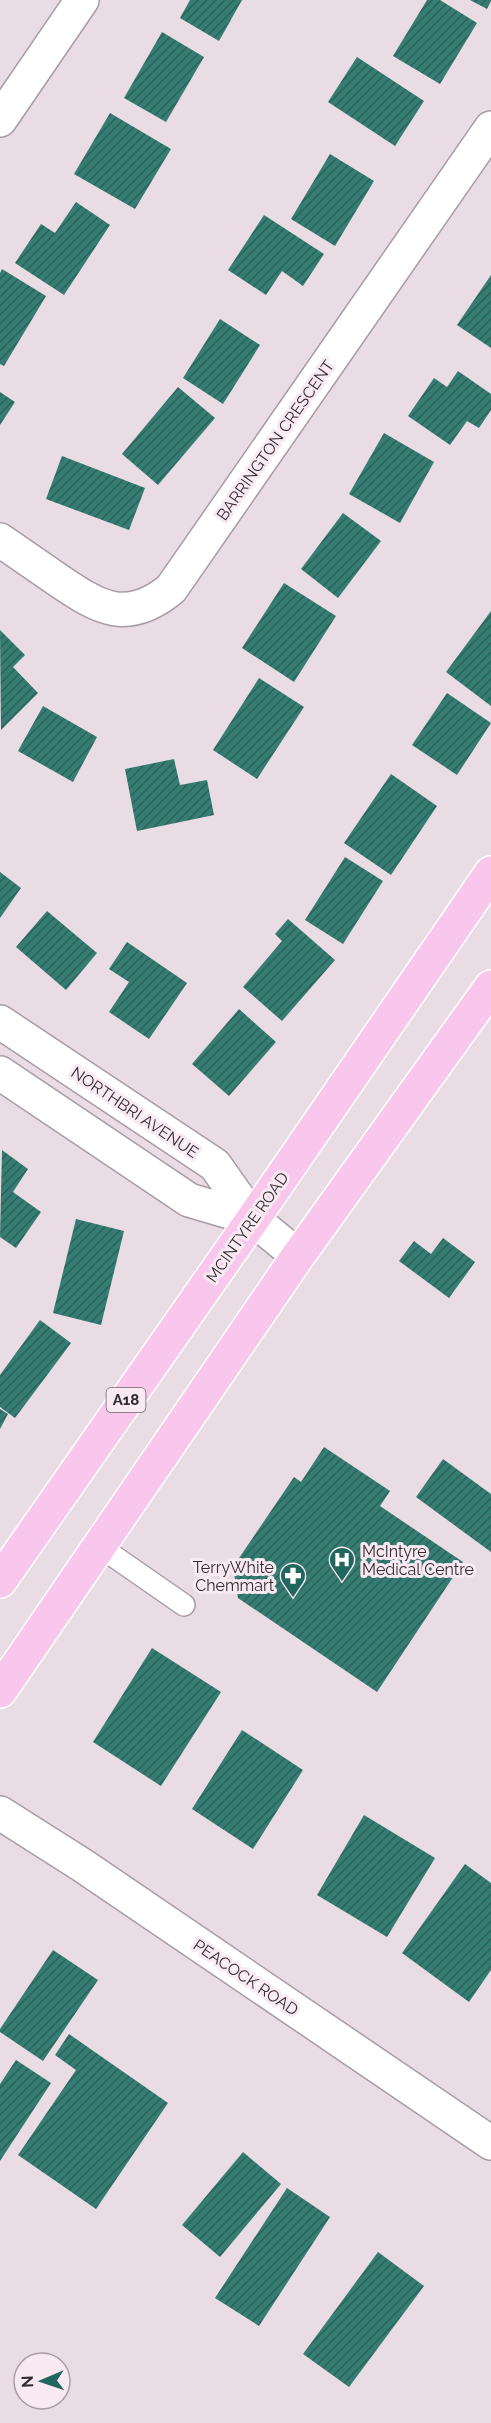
<svg xmlns="http://www.w3.org/2000/svg" width="491" height="2423" viewBox="0 0 491 2423" font-family="Raleway,sans-serif">
	<defs>
		<pattern id="building-hatch" width="6" height="6" patternUnits="userSpaceOnUse" patternTransform="scale(1.5)"><rect width="6" height="6" fill="#357d72"/><path d="M-1 1l2-2M0 6l6-6M5 7l2-2" fill="none" stroke="#2c6159"/></pattern>
	</defs>
	<rect width="100%" height="100%" fill="#eadce5"/>
	<g fill="url(#building-hatch)">
		<path d="M190 0H242L219 41 180 18Z"/>
		<path d="M427 0H440L477 23 440 84 393 56Z"/>
		<path d="M470 0H491V1L487 9Z"/>
		<path d="M162 32 204 57 166 122 124 98Z"/>
		<path d="M357 57 424 101 395 146 328 102Z"/>
		<path d="M110 113 171 149 135 209 74 174Z"/>
		<path d="M330 154 374 181 335 246 291 219Z"/>
		<path d="M76 202 110 225 64 295 15 263 41 224 55 233Z"/>
		<path d="M264 215 324 254 303 286 282 271 266 295 228 270Z"/>
		<path d="M2 269 46 296 4 366 0 364V273Z"/>
		<path d="M491 275V348L457 325Z"/>
		<path d="M220 319 260 345 223 404 183 378Z"/>
		<path d="M458 371 491 394V410L479 428 467 421 450 445 408 416 434 378 447 387Z"/>
		<path d="M178 387 215 418 158 485 122 454Z"/>
		<path d="M0 392 15 402 0 425Z"/>
		<path d="M384 433 434 462 400 523 349 494Z"/>
		<path d="M62 456 145 488 129 530 46 499Z"/>
		<path d="M343 513 381 541 338 598 301 569Z"/>
		<path d="M284 583 336 616 294 682 242 648Z"/>
		<path d="M491 611V706L446 672Z"/>
		<path d="M0 630 25 655 13 667 38 693 1 730Z"/>
		<path d="M259 678 304 707 257 779 213 750Z"/>
		<path d="M447 693 491 723 457 775 412 745Z"/>
		<path d="M43 706 97 737 73 782 18 751Z"/>
		<path d="M174 759 180 785 207 780 214 815 137 831 125 769Z"/>
		<path d="M391 774 437 806 391 875 344 843Z"/>
		<path d="M345 857 383 881 343 944 305 920Z"/>
		<path d="M0 872 21 888 0 918Z"/>
		<path d="M47 911 97 953 66 990 16 947Z"/>
		<path d="M288 919 335 960 282 1021 243 987 282 941 275 934Z"/>
		<path d="M127 942 187 983 149 1039 109 1012 129 982 109 969Z"/>
		<path d="M239 1009 276 1042 229 1096 192 1064Z"/>
		<path d="M2 1150 28 1169 13 1192 41 1212 16 1248 0 1237Z"/>
		<path d="M76 1219 124 1231 101 1325 53 1313Z"/>
		<path d="M443 1238 475 1262 449 1298 399 1261 414 1241 431 1254Z"/>
		<path d="M40 1320 71 1343 15 1418 0 1407V1375Z"/>
		<path d="M0 1409 8 1414 0 1429Z"/>
		<path d="M324 1447 390 1491 380 1506 463 1562 377 1692 238 1598 233 1567 294 1477 301 1482Z"/>
		<path d="M443 1459 491 1494V1552L416 1497Z"/>
		<path d="M152 1648 221 1692 161 1786 93 1742Z"/>
		<path d="M242 1730 303 1770 253 1849 192 1809Z"/>
		<path d="M364 1815 435 1858 387 1937 317 1895Z"/>
		<path d="M465 1864 491 1883V1970L469 2002 402 1953Z"/>
		<path d="M53 1950 98 1980 43 2061 0 2032V2029Z"/>
		<path d="M69 2034 168 2103 96 2209 18 2155 76 2070 55 2055Z"/>
		<path d="M16 2060 51 2083 0 2161V2084Z"/>
		<path d="M243 2152 281 2184 220 2257 182 2225Z"/>
		<path d="M287 2188 330 2217 259 2326 215 2298Z"/>
		<path d="M378 2252 424 2286 349 2387 303 2354Z"/>
	</g>
	<g fill="none" stroke-linecap="round" stroke-linejoin="round">
		<defs>
			<path id="service" d="M99 1546 184 1605"/>
			<g id="minor">
				<path d="M0 120 82 0"/>
				<path d="M0 540C19 553 39 567 58 580 99 608 127 625 171 589L491 128"/>
				<path d="M0 1813 82 1865 491 2143"/>
			</g>
			<g id="tertiary">
				<path d="M0 1022 215 1165 253 1219 298 1256"/>
				<path d="M0 1073 189 1200 253 1219"/>
			</g>
			<g id="primary">
				<path d="M0 1581 253 1219 491 873"/>
				<path d="M0 1691 298 1256 491 987"/>
			</g>
		</defs>
		<use href="#service" stroke="#a99ba4" stroke-width="24"/>
		<use href="#minor" stroke="#a99ba4" stroke-width="36"/>
		<use href="#tertiary" stroke="#a99ba4" stroke-width="36"/>
		<use href="#primary" stroke="#fff" stroke-width="36"/>
		<use href="#service" stroke="#fff" stroke-width="21"/>
		<use href="#minor" stroke="#fff" stroke-width="33"/>
		<use href="#tertiary" stroke="#fff" stroke-width="33"/>
		<use href="#primary" stroke="#f9c7eb" stroke-width="33"/>
	</g>
	<defs>
		<symbol id="hospital-pin" viewBox="-11 -11 22 30"><path d="M0 17L-7.5 6A9.5 9.5 0 1 1 7.5 6Z" fill="#20685f" stroke="#f8e9f3"/><path d="M-5-5h3v3.5h4V-5h3V5h-3V1.5h-4V5h-3Z" fill="#fff"/></symbol>
		<symbol id="pharmacy-pin" viewBox="-11 -11 22 30"><path d="M0 17L-7.5 6A9.5 9.5 0 1 1 7.5 6Z" fill="#20685f" stroke="#f8e9f3"/><path d="M-2-6h4v4h4v4h-4v4h-4v-4h-4v-4h4Z" fill="#fff"/></symbol>
	</defs>
	<g fill-rule="evenodd">
		<use href="#hospital-pin" x="327" y="1545" width="30" height="40"/>
		<use href="#pharmacy-pin" x="278" y="1561" width="30" height="40"/>
	</g>
	<g text-anchor="middle" stroke-width="6" stroke-linejoin="round" paint-order="stroke">
		<rect fill="#f8e9f3" stroke="#6d656a" stroke-width="1.5" x="106.5" y="1388" width="39" height="24" rx="4.5"/>
		<g font-size="15" font-weight="bold" fill="#322c30">
			<text x="126" y="1405">A18</text>
		</g>
		<g font-size="16" fill="#322c30" stroke="#f8e9f3">
			<text transform="translate(275 440) rotate(-55)" y="6">BARRINGTON CRESCENT</text>
			<text transform="translate(135 1112) rotate(34)" y="6">NORTHBRI AVENUE</text>
			<text transform="translate(247 1227) rotate(-55)" y="6">MCINTYRE ROAD</text>
			<text transform="translate(246 1977) rotate(34)" y="6">PEACOCK ROAD</text>
		</g>
		<g font-size="16" fill="#322c30" stroke="#f8e9f3" text-anchor="start">
			<text x="362" y="1557">McIntyre<tspan x="362" dy="18">Medical Centre</tspan></text>
			<text x="274" y="1573" text-anchor="end">TerryWhite<tspan x="274" dy="18">Chemmart</tspan></text>
		</g>
	</g>
	<g transform="translate(42 2381) rotate(268)"><circle r="28" fill="#f8e9f3" stroke="#a99da5" stroke-width="1.5"/>
	<path d="M0-4.5L10 22L0 15L-10 22Z" fill="#20685f"/>
	<text y="-9" font-size="16" font-weight="bold" text-anchor="middle" fill="#322c30">N</text>
	</g>
</svg>
